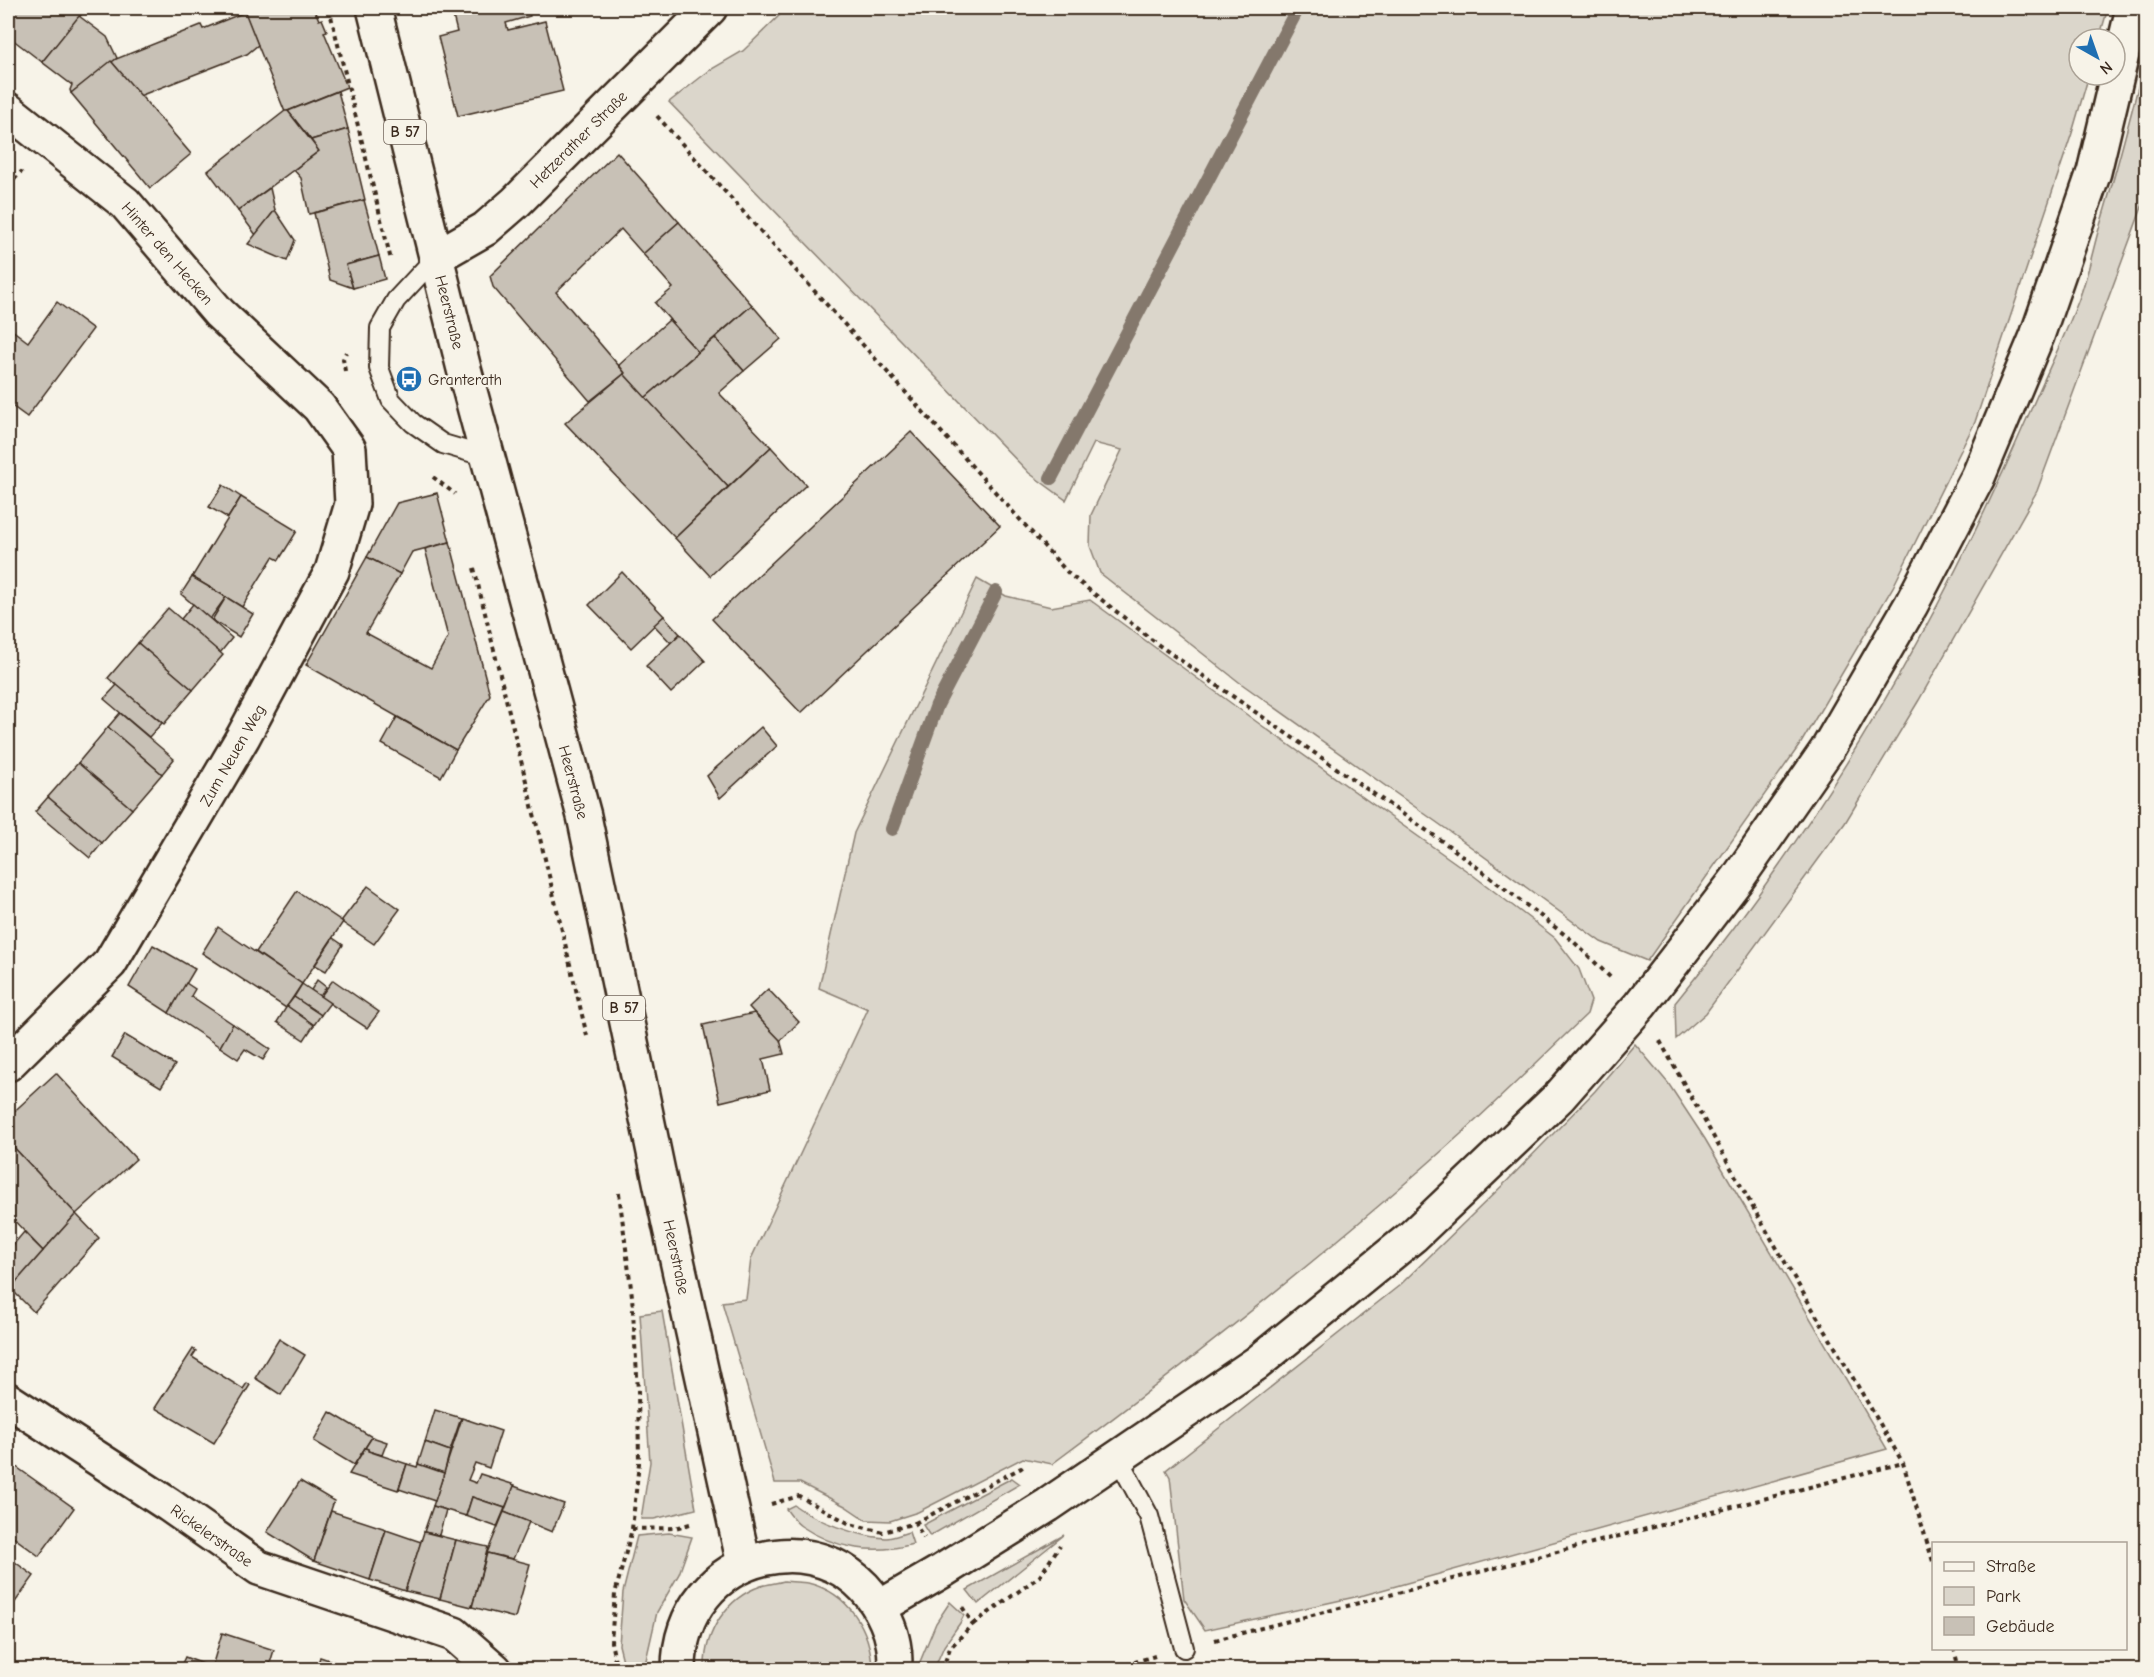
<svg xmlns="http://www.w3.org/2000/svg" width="2154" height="1677" viewBox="0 0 2154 1677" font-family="'Comic Neue',sans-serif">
	<rect width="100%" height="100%" fill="#f7f3e8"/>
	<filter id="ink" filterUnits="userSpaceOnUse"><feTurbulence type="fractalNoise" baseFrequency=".0167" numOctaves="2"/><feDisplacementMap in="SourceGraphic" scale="12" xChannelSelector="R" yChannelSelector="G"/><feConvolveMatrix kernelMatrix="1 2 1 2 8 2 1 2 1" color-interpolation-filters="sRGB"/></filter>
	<g filter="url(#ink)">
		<g fill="#dbd6cb" stroke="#8b8074" stroke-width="1.5">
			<path d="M787 8H2108L2099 39H2079V75H2089L2072 133 1975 422 1893 587 1801 743 1647 961 1601 942 1456 836 1239 682 1100 573 1090 546 1091 515 1122 450 1094 443 1066 500 1029 473 669 102 710 70 743 51Z"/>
			<path d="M2146 56V191L2145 199 2037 491 1919 700 1845 823 1706 1013 1676 1039 1675 1003C1822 823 1940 621 2032 407 2047 372 2065 336 2079 299 2087 278 2092 254 2098 232 2116 174 2131 115 2146 56Z"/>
			<path d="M977 579 1006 596 1051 607 1090 600 1261 725 1474 876 1555 938 1579 969 1591 1001 1587 1014C1545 1054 1504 1095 1462 1133 1331 1251 1193 1359 1052 1464L1023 1458 918 1512 890 1521 866 1520 845 1506 800 1483H775L722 1302 746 1299 751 1259 868 1009 819 988 854 833Z"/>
			<path d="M1635 1044 1668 1083 1705 1139 1887 1449 1364 1595 1205 1630 1184 1599 1170 1477 1166 1470 1400 1285 1508 1180 1595 1091Z"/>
			<path d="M662 1311 696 1509 654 1519H641L650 1462 640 1314Z"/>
			<path d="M1012 1478 1020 1484 930 1536 923 1525Z"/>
			<path d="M794 1505C816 1521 858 1537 886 1538 893 1538 902 1534 909 1532L913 1544C874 1555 835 1549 801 1526 795 1522 790 1514 786 1509Z"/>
			<path d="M669 1533 692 1537 679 1574 657 1612 644 1669H625L619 1645 623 1592 637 1536Z"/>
			<path d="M1064 1535 978 1604 967 1590Z"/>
			<path d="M784 1581C792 1582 800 1582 808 1583 849 1593 871 1630 872 1669H705C704 1633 726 1598 761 1586 768 1584 777 1583 784 1581Z"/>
			<path d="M950 1602 964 1615 960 1623 944 1646 934 1669H917L936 1623Z"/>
		</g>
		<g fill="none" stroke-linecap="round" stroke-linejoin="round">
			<g stroke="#84786c" stroke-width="14">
				<path d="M1051 478 1298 8"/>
				<path d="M892 829 937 705 996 592"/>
			</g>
		</g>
		<g fill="#c8c1b6" stroke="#3b2a1e" stroke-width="1.5">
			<path d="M8 8H71L81 15 42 62 8 36Z"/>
			<path d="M254 8H314L319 20 322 19 327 31 324 32 347 87 285 112 244 11Z"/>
			<path d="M451 8H528L530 16 506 23 508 30 545 21 563 91 458 116 438 37 457 32Z"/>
			<path d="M245 12 258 45 247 54 142 95 140 96 111 61 201 25 203 29Z"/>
			<path d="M79 16 107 37 117 58 71 93 70 90 72 85 42 62Z"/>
			<path d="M111 61 191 154 150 188 71 93Z"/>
			<path d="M338 91 348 129 311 140 288 111Z"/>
			<path d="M285 111H288L319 151 238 211 208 171Z"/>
			<path d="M348 129 365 200 309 214 301 178 294 170 319 151 311 140Z"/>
			<path d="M617 152 679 222 643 254 621 229 556 292 625 373 590 401 493 287 490 276Z"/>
			<path d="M270 188 275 210 256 235 238 211Z"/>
			<path d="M364 200 379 256 346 265 353 288 330 280 314 213Z"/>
			<path d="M275 210 295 240 287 261 248 244Z"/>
			<path d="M679 222 752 305 698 352 655 303 673 288 643 254Z"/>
			<path d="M379 256 385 279 353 288 346 265Z"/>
			<path d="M57 302 93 329 27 417 8 403V327L28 342Z"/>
			<path d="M752 305 781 339 744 371 715 338Z"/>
			<path d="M669 320 698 352 645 398 624 374 625 373 619 365Z"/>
			<path d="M715 338 744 371 719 393 771 447 728 487 645 398Z"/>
			<path d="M624 374 728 487 675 538 565 423Z"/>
			<path d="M911 432 1000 526 801 713 712 619Z"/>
			<path d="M771 447 806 485 710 576 675 538Z"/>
			<path d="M223 485 241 497 228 518 209 507Z"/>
			<path d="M437 493 450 542 412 552 400 574 367 557 397 503Z"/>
			<path d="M241 497 297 531 279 560 273 557 242 607 192 577Z"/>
			<path d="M450 542 490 695 456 750 306 665 367 557 400 574 366 633 431 668 448 637 425 549Z"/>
			<path d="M622 572 664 616 631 648 589 605Z"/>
			<path d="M192 577 226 597 210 619 181 594Z"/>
			<path d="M226 597 253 614 239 637 212 620Z"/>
			<path d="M193 604 232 638 220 653 181 619Z"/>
			<path d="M168 608 223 655 193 690 138 643Z"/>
			<path d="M664 616 680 634 671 643 654 625Z"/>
			<path d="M680 634 705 661 671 693 646 666Z"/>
			<path d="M138 643 193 690 164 724 108 678Z"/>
			<path d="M117 685 162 723 149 737 104 699Z"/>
			<path d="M120 713 174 759 162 774 108 727Z"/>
			<path d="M397 717 456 750 441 777 382 744Z"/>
			<path d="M108 727 162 774 132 809 78 763Z"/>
			<path d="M761 727 777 746 720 798 707 776Z"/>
			<path d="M78 763 132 809 102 843 48 797Z"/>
			<path d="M48 797 102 843 90 858 35 812Z"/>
			<path d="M368 886 400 909 374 944 343 923 342 920Z"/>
			<path d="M297 891 343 922 302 984 256 952Z"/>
			<path d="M218 927 302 984 286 1008 202 953Z"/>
			<path d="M333 938 343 945 326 971 315 965Z"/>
			<path d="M153 945 195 969 169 1013 129 987Z"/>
			<path d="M317 980 326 987 320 997 311 990Z"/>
			<path d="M333 980 379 1012 367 1028 320 997Z"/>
			<path d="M186 983 195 989 191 996 233 1024 220 1047 169 1013Z"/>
			<path d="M302 984 330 1003 321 1015 294 997Z"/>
			<path d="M768 989 799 1022 780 1041 749 1007Z"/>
			<path d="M294 997 321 1015 314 1025 287 1006Z"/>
			<path d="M287 1006 314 1025 304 1040 277 1022Z"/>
			<path d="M754 1013 780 1040 784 1054 763 1059 770 1090 720 1102 703 1025Z"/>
			<path d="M233 1024 270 1049 263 1060 245 1049 238 1059 220 1047Z"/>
			<path d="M125 1035 175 1065 161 1087 112 1057Z"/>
			<path d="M56 1073 136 1159 76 1214 8 1141V1117Z"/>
			<path d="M8 1141 76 1214 43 1251 8 1214Z"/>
			<path d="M76 1214 99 1238 34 1312 10 1288Z"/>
			<path d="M24 1232 43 1251 8 1291V1251Z"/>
			<path d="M279 1339 305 1355 281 1395 255 1378Z"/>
			<path d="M193 1349 196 1351 192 1357 243 1389 247 1383 250 1385 214 1443 155 1408Z"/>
			<path d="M435 1410 461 1418 450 1451 425 1442Z"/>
			<path d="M330 1412 372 1437 354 1465 314 1441Z"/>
			<path d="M462 1418 501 1431 489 1468 475 1463 468 1480 476 1483 480 1474 515 1485 505 1508 472 1497 466 1516 433 1506Z"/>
			<path d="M372 1437 387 1442 382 1455 368 1451V1449L365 1448Z"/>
			<path d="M425 1442 450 1451 444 1473 418 1464Z"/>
			<path d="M365 1448 368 1449V1451L407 1464 398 1490 349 1474Z"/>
			<path d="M8 1461 74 1508 39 1556 8 1533Z"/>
			<path d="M407 1464 417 1467 418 1464 444 1473 435 1501 399 1489Z"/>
			<path d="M300 1481 334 1501 314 1561 267 1532Z"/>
			<path d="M514 1486 564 1504 552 1532 504 1512Z"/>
			<path d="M472 1497 505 1508 497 1527 466 1516Z"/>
			<path d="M433 1506 446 1510 439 1535 424 1532Z"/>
			<path d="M331 1511 386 1529 370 1580 314 1561Z"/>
			<path d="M504 1512 529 1522 513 1559 487 1553Z"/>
			<path d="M386 1530 421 1542 405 1591 370 1580Z"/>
			<path d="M424 1532 456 1540 440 1599 405 1591Z"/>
			<path d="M456 1540 488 1547 472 1607 440 1599Z"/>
			<path d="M487 1553 530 1564 515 1618 472 1607Z"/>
			<path d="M8 1557 34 1576 8 1612Z"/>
			<path d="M222 1633 274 1650 268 1670H211Z"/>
			<path d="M185 1657 211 1667 210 1670H179Z"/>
			<path d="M320 1657 359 1670H316Z"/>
			<path d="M1244 1664 1246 1670H1223Z"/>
		</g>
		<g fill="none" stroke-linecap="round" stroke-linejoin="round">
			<defs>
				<g id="service">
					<path d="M436 257 396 300 380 328 379 368 391 400 413 423 443 444 487 457"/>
					<path d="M1118 1458 1149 1516 1184 1648"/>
				</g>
				<g id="minor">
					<path d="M8 110 125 203 219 313 319 407 349 449 352 504 332 571 243 737 110 963 8 1064"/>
					<path d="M436 257 485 229 516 202 710 8"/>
					<path d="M8 1400 169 1505 259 1568 454 1634 495 1670"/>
				</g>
				<path id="tertiary" d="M880 1607 942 1571 1048 1505 1257 1363 1413 1236 1559 1097 1640 1005 1675 960 1738 878 1827 750 1911 605 1978 477 2037 336 2094 172 2133 8"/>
				<g id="primary">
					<path d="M374 8 464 369 584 816 666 1210 744 1564"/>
					<path d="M679 1670C678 1548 837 1511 886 1621 892 1634 897 1654 894 1670"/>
				</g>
			</defs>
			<use href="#service" stroke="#3b2a1e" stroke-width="22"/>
			<use href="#minor" stroke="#3b2a1e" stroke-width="38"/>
			<use href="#tertiary" stroke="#3b2a1e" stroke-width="38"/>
			<use href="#primary" stroke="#3b2a1e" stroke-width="38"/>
			<g stroke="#3b2a1e" stroke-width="4" stroke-dasharray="4.5 4.5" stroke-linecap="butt">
				<path d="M329 8 391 260"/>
				<path d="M657 116 1069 574 1160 646 1452 848 1573 941 1612 979"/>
				<path d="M8 186 22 171"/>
				<path d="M345 371 343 359 346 352"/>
				<path d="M433 477 455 494"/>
				<path d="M474 568 546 863 587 1036"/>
				<path d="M1660 1041 1755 1211 1903 1463 1934 1565"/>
				<path d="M619 1193 632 1296 638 1391 639 1463 632 1529"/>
				<path d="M771 1504 799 1496 850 1524 883 1532 915 1523 924 1538"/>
				<path d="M915 1523 1021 1468 1025 1473"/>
				<path d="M973 1624 1040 1576 1060 1545"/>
				<path d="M1215 1640 1903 1463"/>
				<path d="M1954 1648 1959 1670"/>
				<path d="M592 1670 616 1665"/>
				<path d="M617 1670 611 1642 615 1594 632 1529 675 1528 694 1523"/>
				<path d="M942 1670 950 1648 973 1624 961 1605"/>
				<path d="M1108 1670 1155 1656"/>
			</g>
			<use href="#service" stroke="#f7f3e8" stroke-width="18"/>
			<use href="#minor" stroke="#f7f3e8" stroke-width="33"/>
			<use href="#tertiary" stroke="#f7f3e8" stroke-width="33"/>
			<use href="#primary" stroke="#f7f3e8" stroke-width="33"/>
		</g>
	</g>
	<defs>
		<symbol id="bus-disc" viewBox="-11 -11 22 22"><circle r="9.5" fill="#1f6fb2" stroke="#f7f3e8"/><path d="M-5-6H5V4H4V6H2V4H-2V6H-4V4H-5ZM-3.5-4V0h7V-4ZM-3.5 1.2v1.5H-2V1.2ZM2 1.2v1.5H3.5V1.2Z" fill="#fff"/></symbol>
	</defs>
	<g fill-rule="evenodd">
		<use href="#bus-disc" x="394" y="364" width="30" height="30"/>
	</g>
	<g text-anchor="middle" stroke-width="4.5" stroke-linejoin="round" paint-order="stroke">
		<g fill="#f7f3e8" stroke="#73665b" stroke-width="1.5">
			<rect x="384" y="120" width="42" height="24" rx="4.5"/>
			<rect x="603" y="996" width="42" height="24" rx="4.5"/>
		</g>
		<g font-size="15" font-weight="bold" fill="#3b2a1e">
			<text x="405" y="137">B 57</text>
			<text x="624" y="1013">B 57</text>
		</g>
		<g font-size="16" fill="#3b2a1e" stroke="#f7f3e8">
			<text transform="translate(578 139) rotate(-45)" y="6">Hetzerather Straße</text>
			<text transform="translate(168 253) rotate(49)" y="6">Hinter den Hecken</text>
			<text transform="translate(450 312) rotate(76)" y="6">Heerstraße</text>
			<text transform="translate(232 755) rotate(-60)" y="6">Zum Neuen Weg</text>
			<text transform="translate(574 782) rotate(75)" y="6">Heerstraße</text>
			<text transform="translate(677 1257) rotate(78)" y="6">Heerstraße</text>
			<text transform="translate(212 1535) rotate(35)" y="6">Rickelerstraße</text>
		</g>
		<g font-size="16" fill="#3b2a1e" stroke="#f7f3e8" text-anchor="start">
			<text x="428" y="385">Granterath</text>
		</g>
	</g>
	<rect width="2154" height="1677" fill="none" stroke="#f7f3e8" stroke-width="30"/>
	<rect x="15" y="15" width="2124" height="1647" fill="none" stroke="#3b2a1e" stroke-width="2" filter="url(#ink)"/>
	<rect x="1932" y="1542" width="195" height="108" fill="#f7f3e8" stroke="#aca397" stroke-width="1.5"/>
	<rect x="1944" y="1562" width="30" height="9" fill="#f7f3e8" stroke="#aca397" stroke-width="1.5"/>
	<text x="1986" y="1572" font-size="18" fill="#3b2a1e">Straße</text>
	<rect x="1944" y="1587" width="30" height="18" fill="#dbd6cb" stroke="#aca397" stroke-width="1.5"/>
	<text x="1986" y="1602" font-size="18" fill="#3b2a1e">Park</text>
	<rect x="1944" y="1617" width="30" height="18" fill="#c8c1b6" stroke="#aca397" stroke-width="1.5"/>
	<text x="1986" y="1632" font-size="18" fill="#3b2a1e">Gebäude</text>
	<g transform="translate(2097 57) rotate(140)"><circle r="28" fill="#f7f3e8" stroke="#aca397" stroke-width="1.5"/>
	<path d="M0-4.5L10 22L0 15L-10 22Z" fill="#1f6fb2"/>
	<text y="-9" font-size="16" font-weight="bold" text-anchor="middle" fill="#3b2a1e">N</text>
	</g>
</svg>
